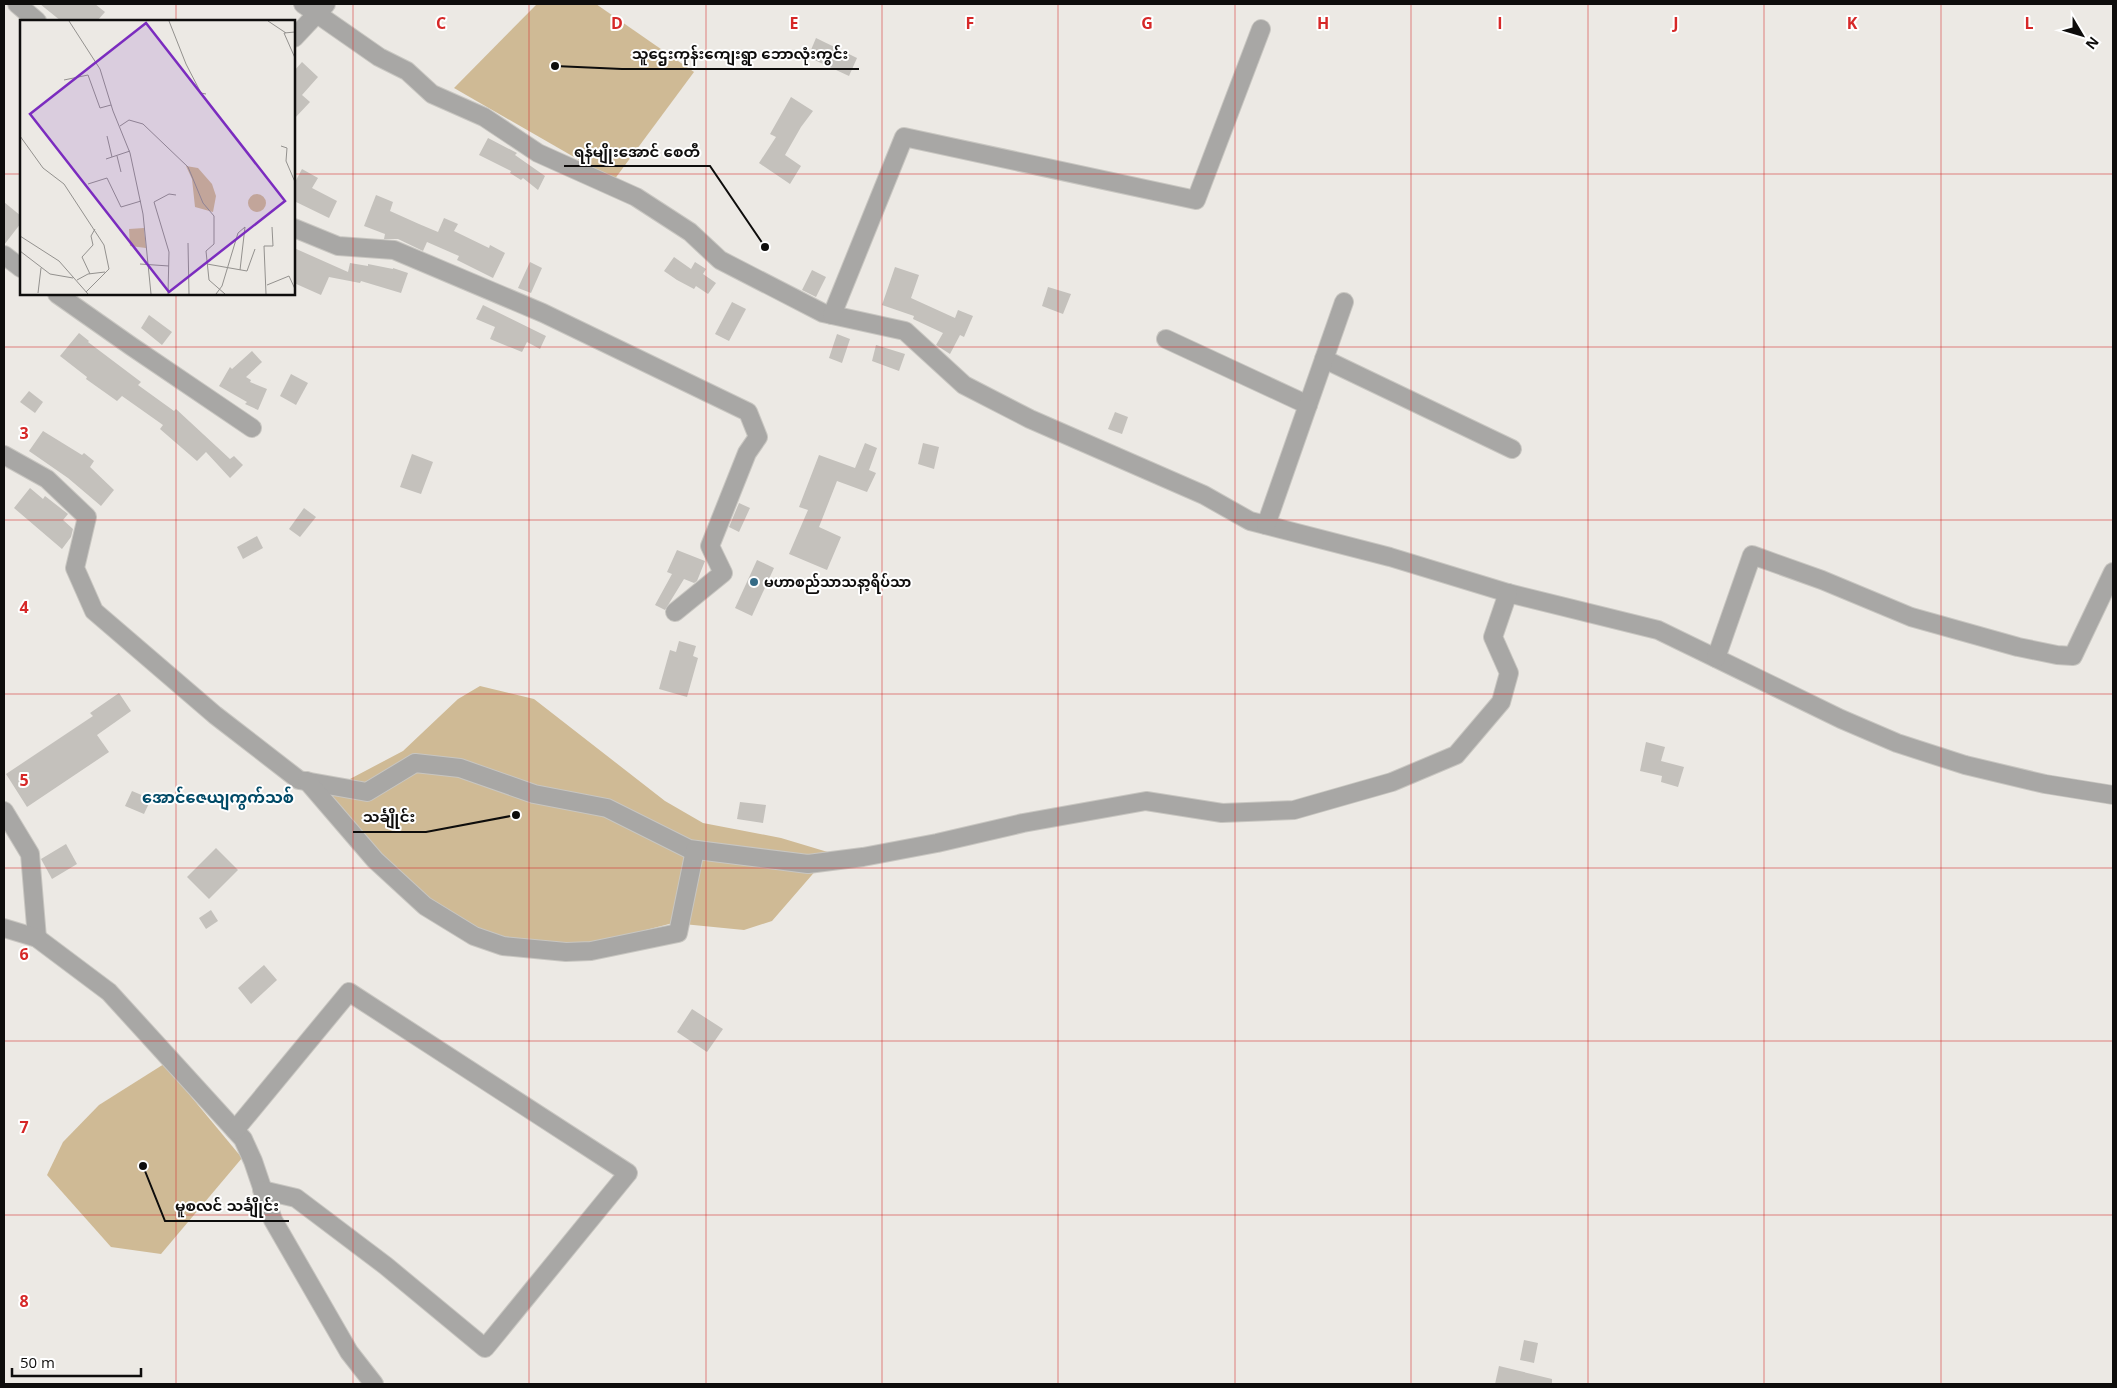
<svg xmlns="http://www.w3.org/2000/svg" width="2117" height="1388" viewBox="0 0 2117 1388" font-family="'Open Sans','Noto Sans Myanmar',sans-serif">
	<rect width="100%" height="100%" fill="#ece9e4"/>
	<g fill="#cfba95">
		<path d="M537 4H596L694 72 614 180 454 88Z"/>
		<path d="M480 686 534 699 665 801 703 823 781 838 831 853 772 921 744 930 673 923 588 945 544 944 483 934 433 907 396 873 336 807 331 789 403 751 458 699Z"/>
		<path d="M164 1064 242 1158 161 1254 111 1247 47 1175 63 1142 99 1105Z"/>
	</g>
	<g fill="#c4c1bc">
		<path d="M40 4H95L105 12 97 21H61Z"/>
		<path d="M816 38 857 58 849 76 808 57Z"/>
		<path d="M302 62 318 77 302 95 310 102 294 119V71Z"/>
		<path d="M791 97 813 111 801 127 785 155 801 166 790 184 759 163 776 137 770 134Z"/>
		<path d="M488 138 517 153 515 155 545 176 538 190 523 178 521 180 510 173 511 171 479 155Z"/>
		<path d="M302 169 318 178 312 188 337 201 329 218 294 201V184Z"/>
		<path d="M376 195 393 202 390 211 419 224 438 232 444 218 458 224 454 231 489 248 490 245 505 253 493 278 457 260 459 256 427 242 423 251 398 239H384L385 234 364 226Z"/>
		<path d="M4 202 21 216V223L4 245Z"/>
		<path d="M294 248 348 272 350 263 368 266V264L393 269V268L408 273 401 293 361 281 360 283 329 277 321 295 294 283Z"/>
		<path d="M674 257 691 269 695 262 706 269 703 274 716 283 708 294 696 286 694 289 677 280 664 271Z"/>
		<path d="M530 262 542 268 531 293 518 288Z"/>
		<path d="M895 267 919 275 911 298 955 318 958 310 973 316 964 337 960 335 950 354 936 345 943 333 913 319 914 316 882 305Z"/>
		<path d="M812 270 826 277 816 297 802 290Z"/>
		<path d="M1048 287 1071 294 1063 314 1042 306Z"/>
		<path d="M732 302 746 309 729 341 715 334Z"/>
		<path d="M483 305 546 336 540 349 527 342 522 352 490 339 495 327 476 319Z"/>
		<path d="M149 315 172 332 162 345 141 328Z"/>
		<path d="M79 333 89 341 88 342 141 382 138 385 174 411 176 409 230 459 234 456 243 465 230 478 206 452 197 461 160 429 163 425 122 396 117 401 86 379 87 377 60 356Z"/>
		<path d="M837 334 850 339 842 363 829 358Z"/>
		<path d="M876 345 905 354 899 371 872 361Z"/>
		<path d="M252 351 262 362 246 377 251 380 250 382 267 389 258 410 245 404 247 402 219 386 230 367 232 369Z"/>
		<path d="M291 374 308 383 296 405 280 396Z"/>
		<path d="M29 391 43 402 35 413 20 402Z"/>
		<path d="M1115 412 1128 417 1122 434 1108 429Z"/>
		<path d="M43 431 82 455 84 453 94 461 90 467 114 490 101 506 68 478 29 451Z"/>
		<path d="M865 443 877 448 869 470 876 473 867 492 837 481 819 527 841 537 827 570 789 554 808 510 799 507 819 455 855 468Z"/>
		<path d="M923 443 939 447 934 469 918 464Z"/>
		<path d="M412 454 433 462 421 494 400 487Z"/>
		<path d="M30 488 43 499 45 496 68 514 63 520 73 529 71 537 62 549 14 508Z"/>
		<path d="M739 503 750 508 739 532 729 527Z"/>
		<path d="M304 508 316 517 300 537 289 529Z"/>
		<path d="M257 536 263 548 243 559 237 547Z"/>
		<path d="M677 550 705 561 697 581 694 583 684 579 665 610 655 605 672 574 667 572Z"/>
		<path d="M757 560 774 568 752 616 735 608Z"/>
		<path d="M679 641 696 646 693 656 698 658 687 697 659 689 670 650 676 652Z"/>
		<path d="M119 693 131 711 97 735 109 752 27 807 6 774 93 716 90 713Z"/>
		<path d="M1646 742 1665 747 1661 761 1684 767 1678 787 1661 782 1662 776 1640 771Z"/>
		<path d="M132 791 151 799 144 814 125 806Z"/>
		<path d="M740 802 766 805 763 823 737 819Z"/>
		<path d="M66 844 77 864 52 879 41 859Z"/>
		<path d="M216 848 238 870 209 899 187 877Z"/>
		<path d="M211 910 218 921 206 929 199 918Z"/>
		<path d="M264 965 277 980 251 1004 238 988Z"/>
		<path d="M692 1009 723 1029 707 1052 677 1032Z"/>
		<path d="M1524 1340 1538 1343 1534 1363 1520 1360Z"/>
		<path d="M1499 1366 1552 1379V1384H1495Z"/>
	</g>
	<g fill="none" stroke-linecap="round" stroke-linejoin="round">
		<defs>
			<g id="minor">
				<path d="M17 4 37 21"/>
				<path d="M303 4 379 57 407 71 432 94 484 117 538 153 636 197 690 232 720 260 823 313 905 331 964 385 1030 419 1204 495 1250 521 1390 557 1508 593 1658 630 1841 719 1897 743 1965 765 2045 784 2113 795"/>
				<path d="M294 38 326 4"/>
				<path d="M294 228 338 246 394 250 543 313 748 412 758 437 747 453 710 546 723 573 675 612"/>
				<path d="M4 255 21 268"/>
				<path d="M57 294 131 346 252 428"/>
				<path d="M832 315 904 137 1196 200 1261 29"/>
				<path d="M1166 339 1308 405"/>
				<path d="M1324 359 1512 449"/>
				<path d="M4 455 47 479 87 517 75 568 94 611 215 715 299 780 367 792 415 763 460 768 534 794 607 808 689 849 808 864 863 857 937 843 1023 823 1146 801 1222 813 1294 810 1392 782 1456 755 1501 702 1509 673 1493 637 1508 593"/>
				<path d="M1266 525 1344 302"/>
				<path d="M1716 658 1752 555 1822 580 1911 617 2018 647 2057 655 2073 656 2113 572"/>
				<path d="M307 781 375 860 425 906 474 936 503 946 566 952 591 951 678 933 695 850"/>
				<path d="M4 811 30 854 37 938"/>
				<path d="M4 928 37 938 109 992 243 1139 253 1161 273 1220 349 1352 374 1384"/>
				<path d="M235 1130 349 992 628 1173 485 1348 386 1266 296 1198 262 1190"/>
			</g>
		</defs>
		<use href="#minor" stroke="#c8c6c1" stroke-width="20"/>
		<use href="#minor" stroke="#a8a7a5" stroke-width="18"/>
	</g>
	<path fill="none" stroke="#d62828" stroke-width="1" stroke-opacity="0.55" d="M176 4V21M353 4V1384M529 4V1384M706 4V1384M882 4V1384M1058 4V1384M1235 4V1384M1411 4V1384M1588 4V1384M1764 4V1384M1941 4V1384M4 174H21M294 174H2113M176 294V1384M4 347H2113M4 520H2113M4 694H2113M4 868H2113M4 1041H2113M4 1215H2113"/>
	<circle fill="#346a85" stroke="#fff" stroke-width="2" cx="754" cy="582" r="5"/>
	<g text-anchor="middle" stroke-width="4" stroke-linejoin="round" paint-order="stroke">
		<g font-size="14" font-weight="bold" fill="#0e0d0c" stroke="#fff" text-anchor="start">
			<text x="764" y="587">မဟာစည်သာသနာ့ရိပ်သာ</text>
		</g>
		<g font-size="16" font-weight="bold" fill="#004a67" stroke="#fff">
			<text x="218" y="803">အောင်ဇေယျကွက်သစ်</text>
		</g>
	</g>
	<g transform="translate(20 20)">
		<rect width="275" height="275" fill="#ece9e4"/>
		<path d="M166 146 178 148 192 164 196 176 193 192 175 187 172 159ZM228 183a9 9 0 1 1 18 0a9 9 0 1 1-18 0ZM124 208 126 228 110 226 109 209Z" fill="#cfba95"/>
		<path fill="none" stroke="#93918e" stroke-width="1" d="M49 1 80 49 93 91 110 133 123 194 131 274M149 1 166 44 181 73 186 74M248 1 266 13M275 12 264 13 275 38M44 60 68 55 80 88 91 85M100 106 109 100 123 104 168 147 183 183 194 196V224L186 231 189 260 205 274M0 116 23 148 44 164 84 225 89 249 66 272M87 116 92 137M261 126 267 128 266 141 275 162M97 136 101 152M86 139 110 131M68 164 87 158 101 187 121 181M0 216 39 241 68 274M168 223 169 274M0 231 30 254 53 258M120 244 149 246M187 244 227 251 235 229M220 250 225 207M70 254 62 237 73 225 71 216 75 209M57 260 68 254 85 252M247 265 269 256 275 269M18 273 21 248M148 274 149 232 134 182 149 174 156 175M196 274 202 266 218 213 225 207M246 274 244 226H253L252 207"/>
		<path fill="#7b2cbf" fill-opacity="0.15" stroke="#7b2cbf" stroke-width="2.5" d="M126 3 265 181 149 272 10 94Z"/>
		<rect width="275" height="275" fill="none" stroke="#0e0d0c" stroke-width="2.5"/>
	</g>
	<g font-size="16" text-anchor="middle" font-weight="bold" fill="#d62828" stroke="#fff" stroke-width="4" stroke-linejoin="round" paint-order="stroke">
		<text x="441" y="29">C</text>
		<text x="617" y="29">D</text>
		<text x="794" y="29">E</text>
		<text x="970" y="29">F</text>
		<text x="1147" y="29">G</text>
		<text x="1323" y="29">H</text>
		<text x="1500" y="29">I</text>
		<text x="1676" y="29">J</text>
		<text x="1852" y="29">K</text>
		<text x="2029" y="29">L</text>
		<text x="24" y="439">3</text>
		<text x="24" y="613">4</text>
		<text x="24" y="786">5</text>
		<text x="24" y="960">6</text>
		<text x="24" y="1133">7</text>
		<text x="24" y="1307">8</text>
	</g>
	<path fill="none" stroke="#0e0d0c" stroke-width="2" d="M555 66L622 69H859M765 247L710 166H564M516 815L426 832H353M143 1166L165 1221H289"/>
	<g fill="#0e0d0c" stroke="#fff" stroke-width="2">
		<circle cx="555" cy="66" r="5"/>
		<circle cx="765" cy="247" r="5"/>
		<circle cx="516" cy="815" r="5"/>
		<circle cx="143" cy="1166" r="5"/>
	</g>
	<g font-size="15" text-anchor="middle" font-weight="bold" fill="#0e0d0c" stroke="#fff" stroke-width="4" stroke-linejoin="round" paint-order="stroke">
		<text x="740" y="59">သူဌေးကုန်းကျေးရွာ ဘောလုံးကွင်း</text>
		<text x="637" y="157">ရန်မျိုးအောင် စေတီ</text>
		<text x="389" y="822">သင်္ချိုင်း</text>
		<text x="227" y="1211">မူစလင် သင်္ချိုင်း</text>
	</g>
	<rect width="2117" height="1388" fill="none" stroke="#0e0d0c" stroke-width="10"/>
	<g transform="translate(2082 35) rotate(128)" stroke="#ffffff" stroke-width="4" paint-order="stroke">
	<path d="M0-4L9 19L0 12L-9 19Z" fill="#0e0d0c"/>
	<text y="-8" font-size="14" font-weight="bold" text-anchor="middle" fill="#0e0d0c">N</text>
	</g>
	<path d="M12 1368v8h129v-8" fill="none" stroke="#0e0d0c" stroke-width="2.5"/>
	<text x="20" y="1368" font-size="15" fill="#0e0d0c" stroke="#ffffff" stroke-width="4" paint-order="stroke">50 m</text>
</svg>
